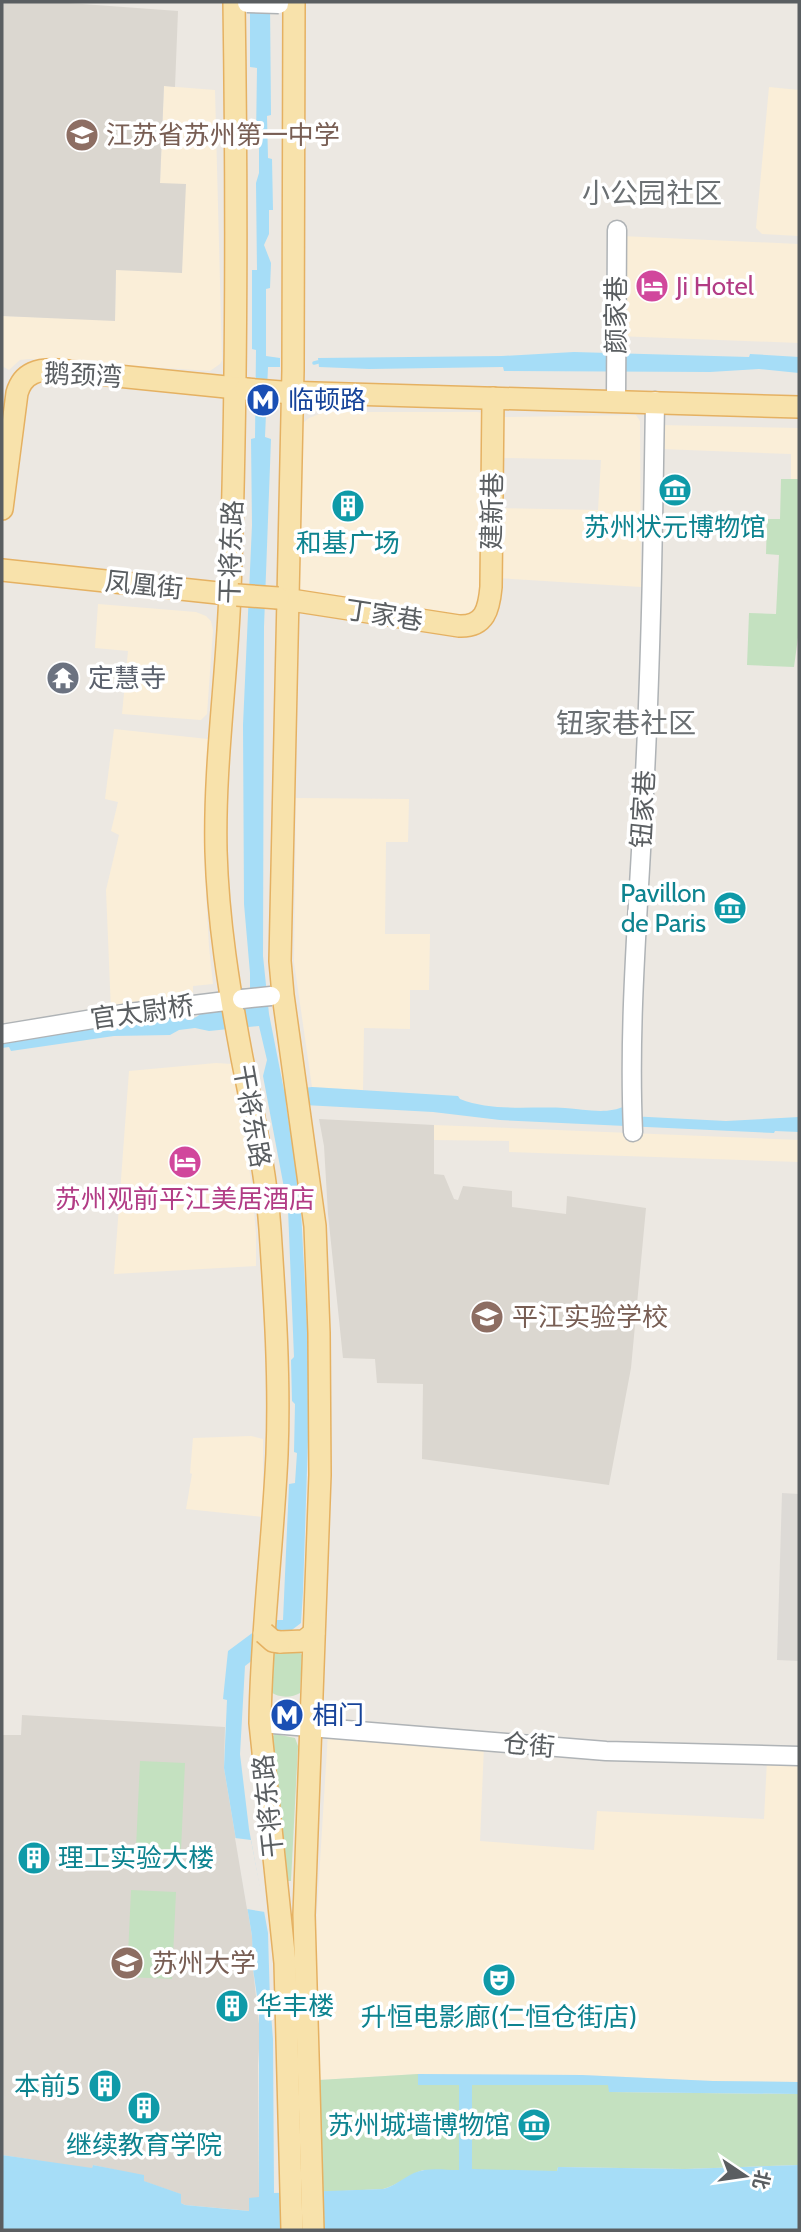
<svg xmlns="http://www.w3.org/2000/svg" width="801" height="2232" viewBox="0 0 801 2232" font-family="Cabin,'Noto Sans SC',sans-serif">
	<rect width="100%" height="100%" fill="#ece8e2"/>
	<g fill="#faeed8">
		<path d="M164 86 215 90 222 360 220 364 210 371 29 359 20 360 9 370 2 366V316L115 320 116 270 185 184H160Z"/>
		<path d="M769 87 799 90V236L762 234 756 228Z"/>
		<path d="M621 236 799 244V343L617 336Z"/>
		<path d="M325 412H477L483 413 481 588 475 607 468 614 460 616 310 594 301 591 297 586 300 432 304 422 309 418Z"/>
		<path d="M636 415 640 421 641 587 497 578 501 508 598 510 601 460 503 458 504 417Z"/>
		<path d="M661 425 799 428V479H791V454L661 449Z"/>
		<path d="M98 604 196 612 206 616 211 621 213 630 207 714 201 720 122 714 128 651 95 648Z"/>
		<path d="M114 729 208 739 204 811V857L209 947 213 984 193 986V996L111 1011 106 890 119 835 111 831 118 802 105 799Z"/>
		<path d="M296 798 409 799 408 842H386L385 934H430L429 990H410V1029L364 1028 363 1090 312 1087 294 962Z"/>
		<path d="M216 1063 232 1064 252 1186 256 1234V1266L114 1274 129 1071Z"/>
		<path d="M434 1125 799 1140V1162L509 1152V1141L434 1140Z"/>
		<path d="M251 1436 263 1439V1517L186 1509 192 1474 190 1473 193 1438Z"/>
		<path d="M328 1733 484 1745 480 1841 594 1850 597 1811 764 1819 767 1760 799 1761V2082L713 2081 582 2075 418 2074 319 2080 315 1943Z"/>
	</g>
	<path fill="#dddad6" d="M782 1493 799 1494V1661L777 1660Z"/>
	<g fill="#dbd7d0">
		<path d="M2 2H55L178 11 175 87 164 86 160 183 186 184 182 273 116 270 115 321 2 316Z"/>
		<path d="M319 1119 434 1125V1174L444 1175 454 1199 458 1200 463 1186 512 1191V1207L566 1214 567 1196 646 1208 631 1368 609 1485 422 1459 423 1384 377 1383 375 1359 343 1358 328 1214 324 1146Z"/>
		<path d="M22 1715 225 1727 224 1768 252 1936 253 1969 260 2033 258 2065 259 2197 250 2211 185 2205 181 2203 180 2194 143 2181 144 2176 93 2165 92 2169 2 2155V1735H21Z"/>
	</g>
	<g fill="#c4e1c0">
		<path d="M781 479H799V630L794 667 747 665 749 613 776 614 779 555 766 554 767 519H780Z"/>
		<path d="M278 1648 298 1650 302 1655 300 1693C292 1698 278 1698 271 1692L273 1652Z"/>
		<path d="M275 1734 295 1738 298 1746 291 1881H286L277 1811 272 1737Z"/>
		<path d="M140 1761 185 1763 181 1850 136 1848Z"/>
		<path d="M131 1890 176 1892 172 1979 127 1977Z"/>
		<path d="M418 2074 419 2085H609L610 2092 799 2094V2165L685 2169 558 2167 557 2171 423 2170C409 2175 398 2185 383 2189L322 2192 319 2080Z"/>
	</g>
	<g fill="#a6ddf7">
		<path d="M250 2H270L271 115 267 116 268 158 272 159 273 210H269V234L264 245 271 263 270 288 266 289V356L280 358V367H268L265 437 271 439 264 627 263 956 269 1014 284 1090 312 1087 458 1096 460 1099C493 1112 530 1106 565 1108 584 1109 607 1115 625 1106L629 1116 726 1121 799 1117V1132L775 1131 774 1133 500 1120 433 1112 286 1104 300 1192 310 1379 303 1592 301 1623 245 1666 240 1754 249 1829 268 1933 270 2002 273 2039 274 2193 383 2189C395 2186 403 2178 414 2173 427 2167 444 2170 459 2170V2085H418V2074L582 2075 713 2081 799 2082V2094L609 2092 608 2085H472V2169L557 2171 558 2167 685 2169 799 2165V2230H2V2155L92 2168 93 2165 144 2175V2181L181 2194V2203L185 2205 249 2211V2198L259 2197V2010L253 1969 252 1936 224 1768 227 1700 223 1699 228 1651 270 1620H283L289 1484 295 1483 297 1453 294 1452 295 1404 292 1401 291 1360 294 1357 288 1209 263 1076 267 1060 259 1026 209 1031 195 1028 179 1030 170 1035 114 1036 11 1051 9 1047 2 1048V1039L171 1016C182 1018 194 1022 201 1013L250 1008V973L244 904 243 725 252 525 251 439 255 438 256 350 252 349V270H257L256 183 259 173V140L256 138 257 68 250 67Z"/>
		<path d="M574 352 749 357 750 354 799 357V373L759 369 710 372 504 371 503 367 369 369 319 367 318 358 502 356Z"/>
	</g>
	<path fill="#ece8e2" d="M235 1838 251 1840 265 1912 247 1909Z"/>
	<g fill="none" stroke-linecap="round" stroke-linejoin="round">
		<path stroke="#a6ddf7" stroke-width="3.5" d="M314 363 318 362"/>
		<defs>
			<g id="minor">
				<path d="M616 400 617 230"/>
				<path d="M2 1034 129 1013 242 999"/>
				<path d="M633 1132C628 1019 639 906 644 793 651 663 653 532 655 401"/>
				<path d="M260 1723 606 1751 799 1756"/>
			</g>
			<g id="major">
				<path d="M234 2C237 198 237 395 230 592 227 678 214 765 216 851 218 921 229 989 242 1058 253 1114 266 1171 270 1229 275 1304 280 1379 277 1454 273 1544 261 1633 260 1723L285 1963 292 2230"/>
				<path d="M294 2 293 370 280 961 283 995 315 1226 319 1333 320 1475 304 1915 313 2230"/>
				<path d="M281 392 799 407"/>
				<path d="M2 509 17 393C23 372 39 369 58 370L246 389"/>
				<path d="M2 570 237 595"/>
				<path d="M278 598 459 626C485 627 489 609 491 587L493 398"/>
				<path d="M280 1642 304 1641 314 1633"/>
			</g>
		</defs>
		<use href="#minor" stroke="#afb3b6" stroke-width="21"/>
		<use href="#major" stroke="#e5b162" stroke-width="24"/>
		<use href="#minor" stroke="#fff" stroke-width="18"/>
		<use href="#major" stroke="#f8e2ab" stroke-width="21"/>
		<defs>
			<g id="minor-bridge">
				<path d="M247 3 279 4"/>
				<path d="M242 999 271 996"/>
			</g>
			<g id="major-bridge">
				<path d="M246 389 281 392"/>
				<path d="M237 595 278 598"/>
				<path d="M264 1633 273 1641 280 1642"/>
			</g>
		</defs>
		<use href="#minor-bridge" stroke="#afb3b6" stroke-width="21" stroke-linecap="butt"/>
		<use href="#major-bridge" stroke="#e5b162" stroke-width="24" stroke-linecap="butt"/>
		<use href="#minor-bridge" stroke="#fff" stroke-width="18"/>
		<use href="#major-bridge" stroke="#f8e2ab" stroke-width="21"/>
	</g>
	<defs>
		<symbol id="school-disc" viewBox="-11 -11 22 22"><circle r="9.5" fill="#8d6e63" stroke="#fff"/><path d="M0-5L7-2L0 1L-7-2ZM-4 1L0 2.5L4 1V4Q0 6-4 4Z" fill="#fff"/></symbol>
		<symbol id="hotel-disc" viewBox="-11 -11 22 22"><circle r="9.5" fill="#d1479c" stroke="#fff"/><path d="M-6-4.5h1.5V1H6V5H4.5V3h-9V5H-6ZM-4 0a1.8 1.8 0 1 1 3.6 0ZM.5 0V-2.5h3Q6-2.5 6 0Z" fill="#fff"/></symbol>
		<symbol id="metro-disc" viewBox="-11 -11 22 22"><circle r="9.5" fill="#1a4fb4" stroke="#fff"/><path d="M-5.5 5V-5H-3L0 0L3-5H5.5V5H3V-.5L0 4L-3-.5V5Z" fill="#fff"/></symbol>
		<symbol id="museum-disc" viewBox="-11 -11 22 22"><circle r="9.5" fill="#0f9aa8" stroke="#fff"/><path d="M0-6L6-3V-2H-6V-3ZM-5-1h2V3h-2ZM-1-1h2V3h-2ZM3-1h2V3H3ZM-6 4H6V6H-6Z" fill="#fff"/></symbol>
		<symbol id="building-disc" viewBox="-11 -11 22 22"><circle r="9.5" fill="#0f9aa8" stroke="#fff"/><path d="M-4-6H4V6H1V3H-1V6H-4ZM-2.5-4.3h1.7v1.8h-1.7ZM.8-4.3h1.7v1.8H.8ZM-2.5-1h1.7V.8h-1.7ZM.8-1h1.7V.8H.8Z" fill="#fff"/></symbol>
		<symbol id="temple-disc" viewBox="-11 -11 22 22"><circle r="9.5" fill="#6b7280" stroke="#fff"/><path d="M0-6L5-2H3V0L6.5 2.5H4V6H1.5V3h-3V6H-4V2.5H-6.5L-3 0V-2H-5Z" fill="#fff"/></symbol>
		<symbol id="university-disc" viewBox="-11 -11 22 22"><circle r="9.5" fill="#8d6e63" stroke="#fff"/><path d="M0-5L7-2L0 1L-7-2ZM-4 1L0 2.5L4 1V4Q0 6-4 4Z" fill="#fff"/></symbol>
		<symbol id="theatre-disc" viewBox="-11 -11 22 22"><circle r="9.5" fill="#0f9aa8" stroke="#fff"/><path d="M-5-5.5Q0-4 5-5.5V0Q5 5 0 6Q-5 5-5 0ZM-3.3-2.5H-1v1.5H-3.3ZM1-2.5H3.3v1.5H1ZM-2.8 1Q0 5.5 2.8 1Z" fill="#fff"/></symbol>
	</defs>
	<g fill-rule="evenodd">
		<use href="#school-disc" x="63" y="116" width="38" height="38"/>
		<use href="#hotel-disc" x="633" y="267" width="38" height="38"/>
		<use href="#metro-disc" x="244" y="381" width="38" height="38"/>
		<use href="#museum-disc" x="656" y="471" width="38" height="38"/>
		<use href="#building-disc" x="329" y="487" width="38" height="38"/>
		<use href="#temple-disc" x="44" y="659" width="38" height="38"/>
		<use href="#museum-disc" x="711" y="889" width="38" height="38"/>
		<use href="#hotel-disc" x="166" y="1143" width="38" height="38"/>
		<use href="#school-disc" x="468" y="1298" width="38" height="38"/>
		<use href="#metro-disc" x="268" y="1696" width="38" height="38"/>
		<use href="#building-disc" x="15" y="1839" width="38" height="38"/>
		<use href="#university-disc" x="108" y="1944" width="38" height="38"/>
		<use href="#theatre-disc" x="480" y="1961" width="38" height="38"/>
		<use href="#building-disc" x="213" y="1987" width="38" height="38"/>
		<use href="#building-disc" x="86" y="2067" width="38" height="38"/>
		<use href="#building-disc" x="125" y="2089" width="38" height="38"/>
		<use href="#museum-disc" x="515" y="2106" width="38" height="38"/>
	</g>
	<g text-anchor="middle" stroke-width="7" stroke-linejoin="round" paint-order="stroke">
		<g font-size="26" fill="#785e54" stroke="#fff" text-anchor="start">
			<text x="106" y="144">江苏省苏州第一中学</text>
			<text x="512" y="1326">平江实验学校</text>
			<text x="152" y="1972">苏州大学</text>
		</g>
		<g font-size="26" fill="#b23c85" stroke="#fff" text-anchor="start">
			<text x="676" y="295">Ji Hotel</text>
			<text x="185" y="1208" text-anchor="middle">苏州观前平江美居酒店</text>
		</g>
		<g font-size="26" fill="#5a5e61" stroke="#fff">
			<text transform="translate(616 315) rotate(-90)" y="9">颜家巷</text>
			<text transform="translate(83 375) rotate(3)" y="9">鹅颈湾</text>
			<text transform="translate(492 511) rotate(-89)" y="9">建新巷</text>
			<text transform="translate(231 552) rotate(-88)" y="9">干将东路</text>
			<text transform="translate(144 585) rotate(6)" y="9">凤凰街</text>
			<text transform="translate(384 615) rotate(9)" y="9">丁家巷</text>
			<text transform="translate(643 809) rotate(-87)" y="9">钮家巷</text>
			<text transform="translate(142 1012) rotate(-8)" y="9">官太尉桥</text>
			<text transform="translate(252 1116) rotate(80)" y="9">干将东路</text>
			<text transform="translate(529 1745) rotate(5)" y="9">仓街</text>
			<text transform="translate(268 1806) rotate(-96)" y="9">干将东路</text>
		</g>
		<g font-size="26" fill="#164399" stroke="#fff" text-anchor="start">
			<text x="288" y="409">临顿路</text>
			<text x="312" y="1724">相门</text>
		</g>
		<g font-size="26" fill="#0d838f" stroke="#fff">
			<text x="675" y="536">苏州状元博物馆</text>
			<text x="348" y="552">和基广场</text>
			<text x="706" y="902" text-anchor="end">Pavillon<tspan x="706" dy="30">de Paris</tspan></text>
			<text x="58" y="1867" text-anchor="start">理工实验大楼</text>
			<text x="256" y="2015" text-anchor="start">华丰楼</text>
			<text x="499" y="2026">升恒电影廊(仁恒仓街店)</text>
			<text x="80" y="2095" text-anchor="end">本前5</text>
			<text x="510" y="2134" text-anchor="end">苏州城墙博物馆</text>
			<text x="144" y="2154">继续教育学院</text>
		</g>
		<g font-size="26" fill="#5b616d" stroke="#fff" text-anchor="start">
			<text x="88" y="687">定慧寺</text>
		</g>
		<g font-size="28" fill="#6b7073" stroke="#fff">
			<text x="652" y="203">小公园社区</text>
			<text x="626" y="733">钮家巷社区</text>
		</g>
	</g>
	<rect width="801" height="2232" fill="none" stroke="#5a5e61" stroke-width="7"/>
	<g transform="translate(745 2176) rotate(103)" stroke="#ffffff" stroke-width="5" paint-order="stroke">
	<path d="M0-5L12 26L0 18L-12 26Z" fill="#5a5e61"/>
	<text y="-10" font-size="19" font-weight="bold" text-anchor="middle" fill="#5a5e61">北</text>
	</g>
</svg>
